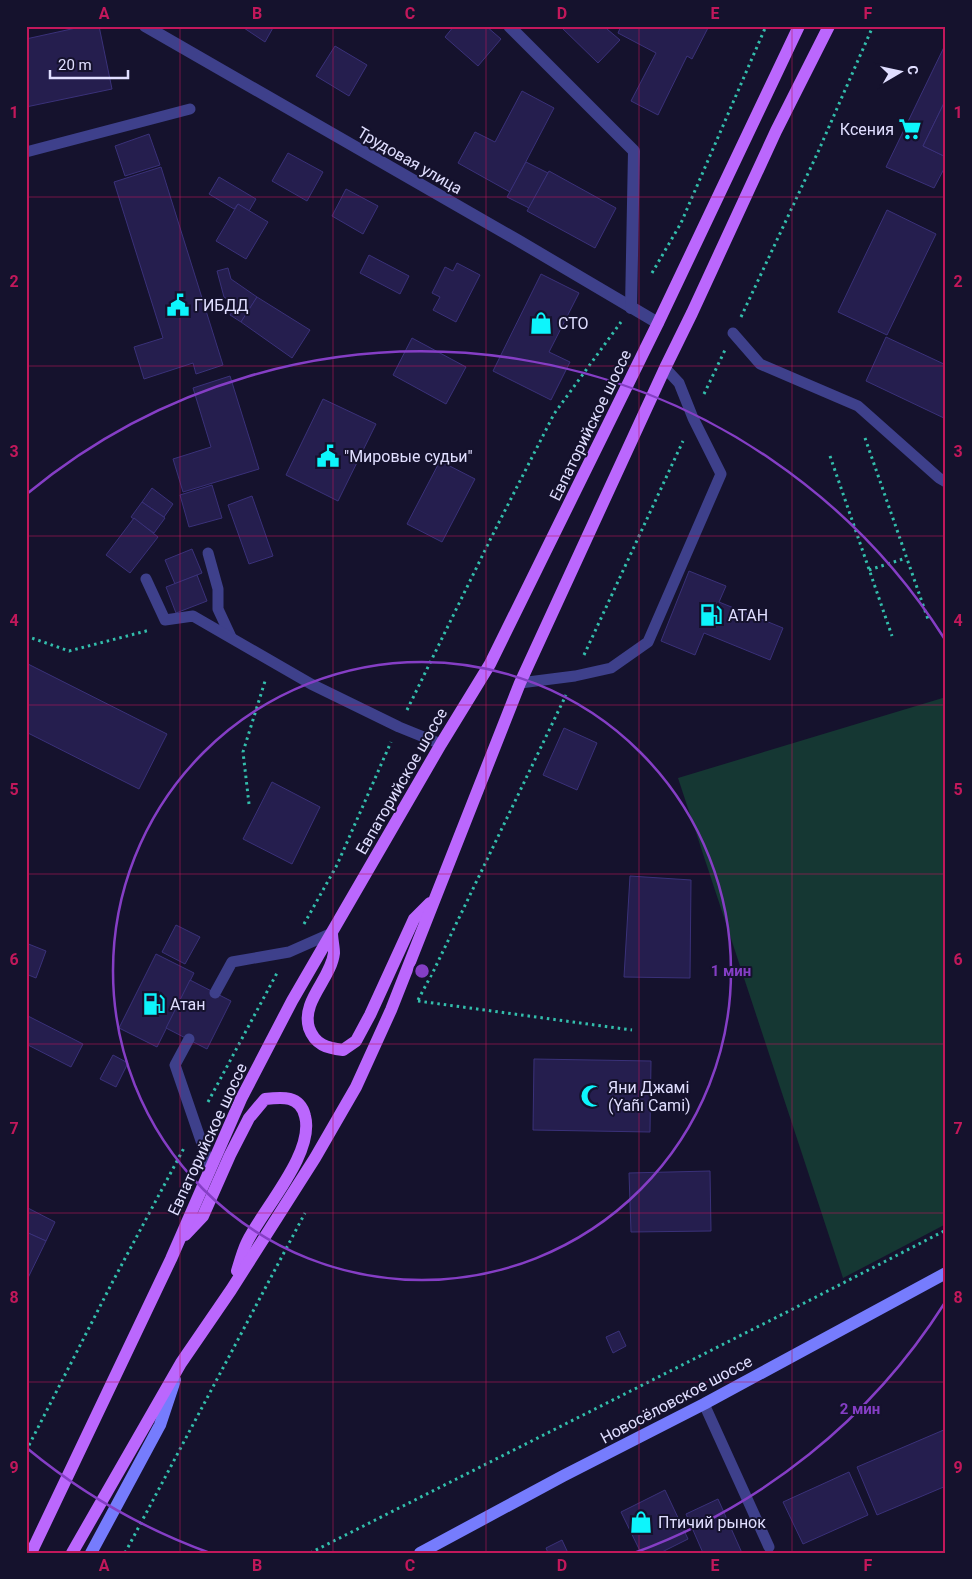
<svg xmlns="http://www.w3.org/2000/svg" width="972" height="1579" viewBox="0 0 972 1579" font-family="Roboto,sans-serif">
	<rect width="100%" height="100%" fill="#15122d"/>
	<path fill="#153733" d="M946 697V1224L843 1278 678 778Z"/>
	<g fill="#251e4e" stroke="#3a3179">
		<path d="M85 26H99L112 89 26 107V39Z"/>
		<path d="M241 26H274L265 42Z"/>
		<path d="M454 26H486L501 39 478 66 445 37Z"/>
		<path d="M560 26H608L607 29 620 40 598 63Z"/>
		<path d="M621 26H709L692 59 687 56 658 115 631 101 656 53 618 33Z"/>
		<path d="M946 43V99L923 146 946 157V165L934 188 886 167Z"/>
		<path d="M335 46 367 65 349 96 316 76Z"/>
		<path d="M522 91 554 108 510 192 458 163 475 132 495 142Z"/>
		<path d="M946 99V157L923 146Z"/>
		<path d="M149 134 160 165 125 176 115 146Z"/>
		<path d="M288 153 323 172 307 201 272 181Z"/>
		<path d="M526 162 548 173 529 208 507 197Z"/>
		<path d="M161 167 223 365 196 374 193 363 144 379 134 347 163 338 114 182Z"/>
		<path d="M549 171 616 208 595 248 527 211Z"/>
		<path d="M219 177 256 199 249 211 238 204 234 209 209 194Z"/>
		<path d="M346 189 378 206 363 234 332 216Z"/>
		<path d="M238 204 268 222 246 259 216 241Z"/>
		<path d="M887 210 936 234 887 335 838 312Z"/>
		<path d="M369 255 409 276 400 294 360 273Z"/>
		<path d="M457 263 480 275 456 322 433 310 440 297 432 293 445 267 453 271Z"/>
		<path d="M228 268 231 279 257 297 241 322 230 315 236 305 224 297 217 271Z"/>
		<path d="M541 274 579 293 549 352 570 362 551 400 493 371Z"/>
		<path d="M257 297 310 330 292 358 241 322Z"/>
		<path d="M886 337 946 365V419L866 381Z"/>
		<path d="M412 338 466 367 446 404 393 375Z"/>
		<path d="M230 376 259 469 183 492 173 459 211 447 193 388Z"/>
		<path d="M323 399 376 424 338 501 286 475Z"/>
		<path d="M440 461 475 479 442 542 407 524Z"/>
		<path d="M212 485 222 518 189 527 180 495Z"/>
		<path d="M152 488 173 504 164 517 142 502Z"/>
		<path d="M252 496 273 556 249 564 228 505Z"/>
		<path d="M142 502 165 518 154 533 131 517Z"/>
		<path d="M134 518 158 537 130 573 106 555Z"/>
		<path d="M192 549 202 573 175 584 165 560Z"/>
		<path d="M689 571 726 586 719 602 783 628 770 660 704 633 695 655 661 641Z"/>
		<path d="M197 575 207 601 176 613 166 587Z"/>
		<path d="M26 663 167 734 139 789 26 732Z"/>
		<path d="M564 728 597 743 577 790 543 775Z"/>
		<path d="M272 782 320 807 292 864 243 839Z"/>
		<path d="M630 876 691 880 690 978 624 977Z"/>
		<path d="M176 925 200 937 185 964 162 952Z"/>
		<path d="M26 943 46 951 36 978 26 974Z"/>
		<path d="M156 954 194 973 157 1047 119 1028Z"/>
		<path d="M190 980 231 1001 207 1049 166 1028Z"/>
		<path d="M26 1015 83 1044 71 1067 26 1044Z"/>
		<path d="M113 1055 128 1063 116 1087 100 1079Z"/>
		<path d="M534 1059 651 1061 650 1132 533 1130Z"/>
		<path d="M710 1171 711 1231 631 1232 629 1173Z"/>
		<path d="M26 1207 55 1222 46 1241 26 1232Z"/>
		<path d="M26 1232 46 1241 26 1282Z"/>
		<path d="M619 1331 626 1346 613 1353 606 1337Z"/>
		<path d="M946 1429V1486L877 1515 857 1467Z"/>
		<path d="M849 1472 868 1515 803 1544 783 1502Z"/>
		<path d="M665 1490 688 1539 660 1553H641L621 1512Z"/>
		<path d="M718 1499 742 1553H703L686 1514Z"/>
		<path d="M562 1540 568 1553H548L546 1548Z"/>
	</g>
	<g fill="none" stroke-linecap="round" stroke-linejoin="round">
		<g stroke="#33beac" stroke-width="3" stroke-dasharray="2.5 4" stroke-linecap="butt">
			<path d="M652 273 681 223 766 26"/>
			<path d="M741 317 818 152 873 26"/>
			<path d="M704 394 725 350"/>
			<path d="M865 438 929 622"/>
			<path d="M830 456 892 636"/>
			<path d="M869 570 906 558"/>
			<path d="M26 636 69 651 150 630"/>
			<path d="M584 655 683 441"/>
			<path d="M407 710 491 538 554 414 621 322"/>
			<path d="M249 804 243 752 266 678"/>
			<path d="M304 924 337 865 391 742"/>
			<path d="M418 1000 434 970 566 695"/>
			<path d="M418 1001 632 1030"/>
			<path d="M208 1102 277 973"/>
			<path d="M26 1451 113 1281 184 1148"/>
			<path d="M125 1553 305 1213"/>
			<path d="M310 1553 783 1314 946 1230"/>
		</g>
		<g stroke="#3e408b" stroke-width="11">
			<path d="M26 152 190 109"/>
			<path d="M733 333 760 364 858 406 939 478 946 482"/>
			<path d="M208 553 218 589V609L231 637"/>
			<path d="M146 579 165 620 193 616 311 684 399 727 441 744"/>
			<path d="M520 683 575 676 611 668 648 642 721 474 693 418 679 383 665 368"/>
			<path d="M215 993 232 962 289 952 332 933"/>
			<path d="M189 1039 175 1065 210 1167"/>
			<path d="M704 1404 769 1547"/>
		</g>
		<g stroke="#3e408b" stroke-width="12">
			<path d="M145 26 519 241 658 323"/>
			<path d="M509 26 634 151 631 308"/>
		</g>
		<g stroke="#767cfd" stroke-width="12">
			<path d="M91 1553 160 1425 175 1380"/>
			<path d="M420 1553 563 1476 704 1404 946 1273"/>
		</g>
		<g stroke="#bb67fd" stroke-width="12">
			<path d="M332 933C332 939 334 947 334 953 331 979 301 1001 309 1028 315 1045 327 1048 343 1050L356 1041 370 1015 414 919 430 903"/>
			<path d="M185 1235 203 1216 230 1155 249 1118 265 1099C282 1097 300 1095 305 1116 315 1153 263 1209 247 1242 243 1250 240 1261 237 1271"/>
			<path d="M31 1553 171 1259 241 1099 292 1001 441 744 490 664 658 323 799 26"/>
			<path d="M72 1553 181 1363 231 1290 315 1158 356 1087 391 1010 520 683 665 368 692 313 776 131 829 26"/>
		</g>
	</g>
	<path fill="none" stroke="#c2185b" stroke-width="1" stroke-opacity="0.55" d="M180 26V1553M333 26V1553M486 26V1553M639 26V1553M792 26V1553M26 197H946M26 366H946M26 536H946M26 705H946M26 874H946M26 1044H946M26 1213H946M26 1382H946"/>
	<g fill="none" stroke="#853ec5" stroke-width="2.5">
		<circle cx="422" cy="971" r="309"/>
		<path d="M944 1304A619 619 0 0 1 634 1553M210 1553A619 619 0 0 1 28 1449M28 493A619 619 0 0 1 944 638"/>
	</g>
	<defs>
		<symbol id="supermarket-bare" viewBox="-9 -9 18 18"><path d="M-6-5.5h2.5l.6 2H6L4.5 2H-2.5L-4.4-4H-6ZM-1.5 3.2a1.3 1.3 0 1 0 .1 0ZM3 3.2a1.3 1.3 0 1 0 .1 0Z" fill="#0df5fc" stroke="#15122d" stroke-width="2.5" paint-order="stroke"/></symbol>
		<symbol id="civic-bare" viewBox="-9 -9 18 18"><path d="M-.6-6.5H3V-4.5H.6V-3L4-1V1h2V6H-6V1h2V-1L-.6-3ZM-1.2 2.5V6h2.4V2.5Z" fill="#0df5fc" stroke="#15122d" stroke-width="2.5" paint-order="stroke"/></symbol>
		<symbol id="shop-bare" viewBox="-9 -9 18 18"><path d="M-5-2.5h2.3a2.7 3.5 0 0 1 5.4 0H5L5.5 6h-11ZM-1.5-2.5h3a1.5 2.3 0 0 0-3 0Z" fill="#0df5fc" stroke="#15122d" stroke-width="2.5" paint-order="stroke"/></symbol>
		<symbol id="fuel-bare" viewBox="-9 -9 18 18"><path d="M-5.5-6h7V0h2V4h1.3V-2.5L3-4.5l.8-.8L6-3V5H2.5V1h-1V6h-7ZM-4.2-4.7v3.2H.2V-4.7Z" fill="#0df5fc" stroke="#15122d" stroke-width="2.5" paint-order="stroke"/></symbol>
		<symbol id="mosque-bare" viewBox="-9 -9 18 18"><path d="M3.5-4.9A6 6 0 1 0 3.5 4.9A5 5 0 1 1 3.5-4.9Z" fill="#0df5fc" stroke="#15122d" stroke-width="2.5" paint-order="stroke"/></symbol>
	</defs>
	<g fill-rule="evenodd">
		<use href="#supermarket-bare" x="894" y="113" width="32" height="32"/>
		<use href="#civic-bare" x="162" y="289" width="32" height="32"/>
		<use href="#shop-bare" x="525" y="307" width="32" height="32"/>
		<use href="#civic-bare" x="312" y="440" width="32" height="32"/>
		<use href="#fuel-bare" x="695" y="599" width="32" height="32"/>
		<use href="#fuel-bare" x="138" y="988" width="32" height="32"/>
		<use href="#mosque-bare" x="576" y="1080" width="32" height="32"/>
		<use href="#shop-bare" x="625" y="1506" width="32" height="32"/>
	</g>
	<g text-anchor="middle" stroke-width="4" stroke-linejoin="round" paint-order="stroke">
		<g font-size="16" fill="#e0deff" stroke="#15122d" text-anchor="start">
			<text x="894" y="135" text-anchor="end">Ксения</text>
			<text x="194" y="311">ГИБДД</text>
			<text x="558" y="329">СТО</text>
			<text x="344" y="462">"Мировые судьи"</text>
			<text x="728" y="621">АТАН</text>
			<text x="170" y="1010">Атан</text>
			<text x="608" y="1093">Яни Джамі<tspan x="608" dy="18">(Yañı Cami)</tspan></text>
			<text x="658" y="1528">Птичий рынок</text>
		</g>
		<g font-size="16" fill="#e0deff" stroke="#15122d">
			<text transform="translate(410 160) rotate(30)" y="6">Трудовая улица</text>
			<text transform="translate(590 425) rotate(-64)" y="6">Евпаторийское шоссе</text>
			<text transform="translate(401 781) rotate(-60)" y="6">Евпаторийское шоссе</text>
			<text transform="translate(207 1139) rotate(-65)" y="6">Евпаторийское шоссе</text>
			<text transform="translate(676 1399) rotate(-28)" y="6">Новосёловское шоссе</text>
		</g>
	</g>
	<circle cx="422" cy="971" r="8" fill="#853ec5" stroke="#15122d" stroke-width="2.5"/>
	<g font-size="15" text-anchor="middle" font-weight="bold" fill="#853ec5" stroke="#15122d" stroke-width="4" stroke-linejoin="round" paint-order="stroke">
		<text x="731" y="976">1 мин</text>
		<text x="860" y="1414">2 мин</text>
	</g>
	<rect width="972" height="1579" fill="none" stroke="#15122d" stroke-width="55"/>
	<g transform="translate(900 72) rotate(81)" stroke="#15122d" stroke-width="4" paint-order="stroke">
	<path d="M0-4L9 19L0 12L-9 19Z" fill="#e0deff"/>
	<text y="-8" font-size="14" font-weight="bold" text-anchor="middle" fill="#e0deff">С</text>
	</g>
	<path d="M50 70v8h78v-8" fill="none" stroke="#e0deff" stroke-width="2.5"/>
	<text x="58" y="70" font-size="15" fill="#e0deff" stroke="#15122d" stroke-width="4" paint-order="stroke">20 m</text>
	<rect x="28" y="28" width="916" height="1524" fill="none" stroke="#c2185b" stroke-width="2"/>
	<g font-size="16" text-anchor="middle" font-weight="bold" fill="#c2185b">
		<text x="104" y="19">A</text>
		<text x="257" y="19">B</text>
		<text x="410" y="19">C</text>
		<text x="562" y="19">D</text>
		<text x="715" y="19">E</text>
		<text x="868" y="19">F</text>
		<text x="14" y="118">1</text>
		<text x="958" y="118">1</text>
		<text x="14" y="287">2</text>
		<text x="958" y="287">2</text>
		<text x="14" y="457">3</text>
		<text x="958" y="457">3</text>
		<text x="14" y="626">4</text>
		<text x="958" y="626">4</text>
		<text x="14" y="795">5</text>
		<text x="958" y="795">5</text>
		<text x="14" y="965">6</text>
		<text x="958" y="965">6</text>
		<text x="14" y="1134">7</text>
		<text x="958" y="1134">7</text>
		<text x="14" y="1303">8</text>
		<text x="958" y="1303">8</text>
		<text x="14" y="1473">9</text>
		<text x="958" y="1473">9</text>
		<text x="104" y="1571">A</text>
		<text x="257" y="1571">B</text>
		<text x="410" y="1571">C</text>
		<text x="562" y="1571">D</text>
		<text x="715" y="1571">E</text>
		<text x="868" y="1571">F</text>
	</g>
</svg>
